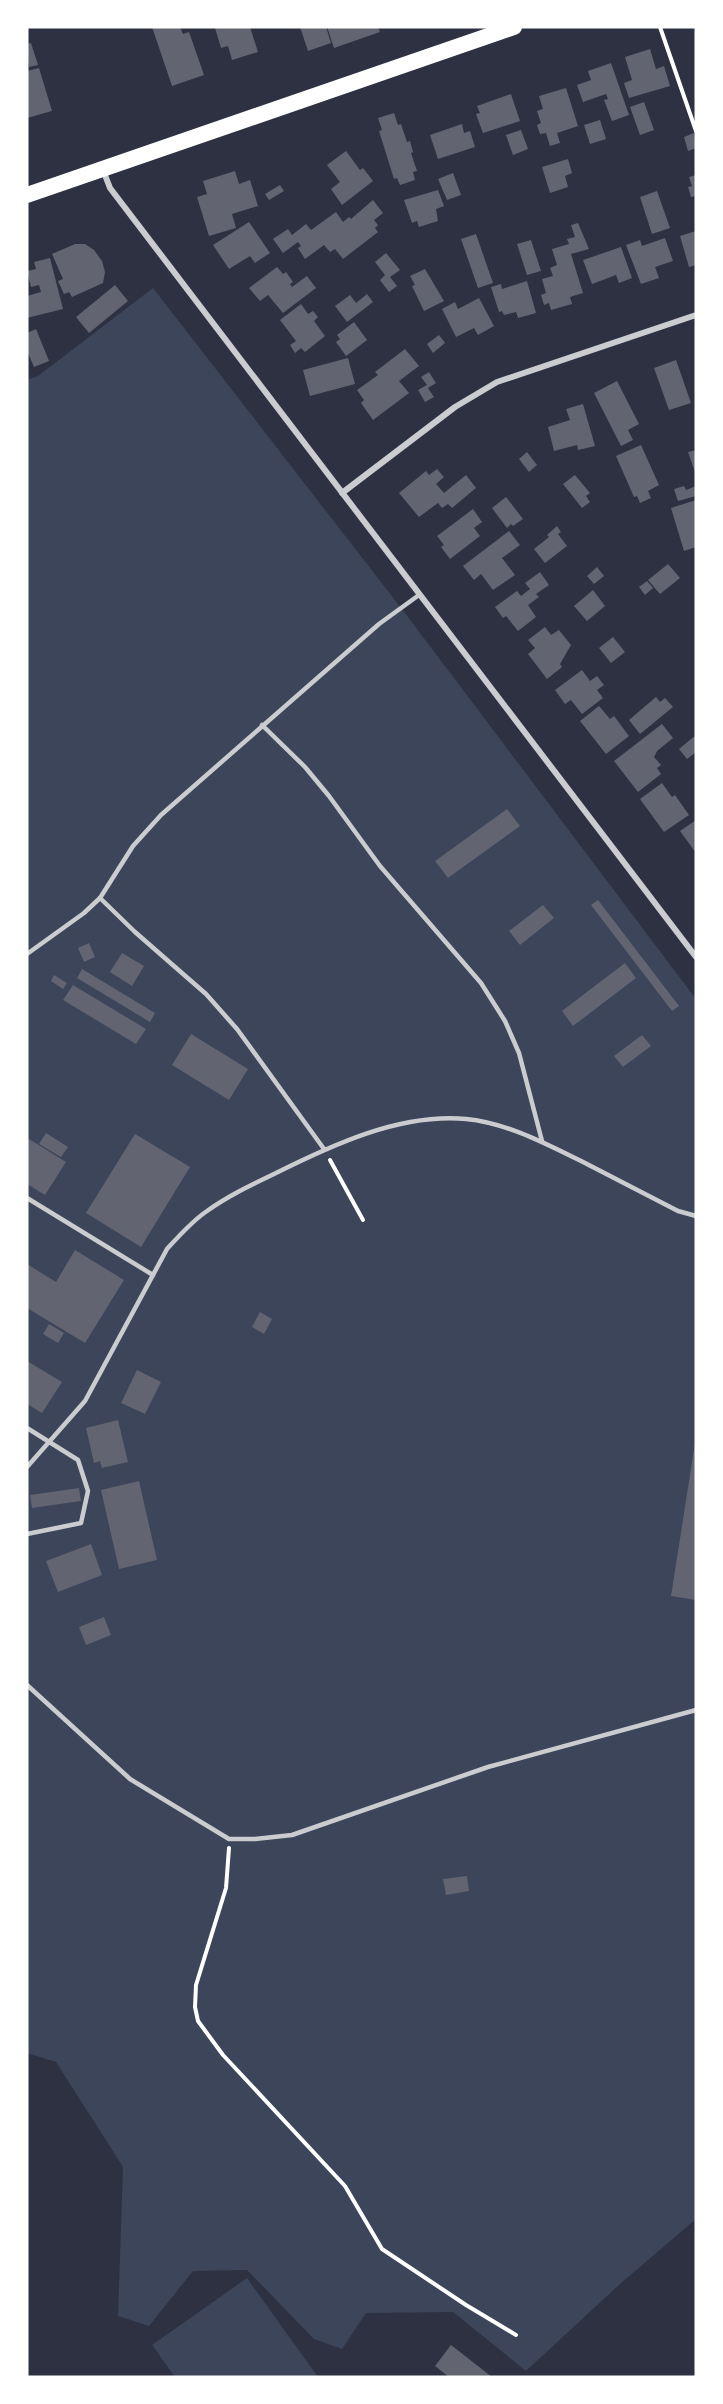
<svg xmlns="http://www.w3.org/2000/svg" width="723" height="2404" viewBox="0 0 723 2404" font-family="'PT Sans Narrow',sans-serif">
	<rect width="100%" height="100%" fill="#2d3142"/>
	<g fill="#3c4559">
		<path d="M153 288 405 613 696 999V2219L620 2284 526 2371 453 2312 366 2313 342 2349 314 2339 247 2270 193 2271 149 2326 118 2316 123 2167 56 2062 27 2053V380L38 376Z"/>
		<path d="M247 2278 318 2377H175L152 2345Z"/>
	</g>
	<g fill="#626471">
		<path d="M152 27H180L183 34 189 32 204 75 172 86Z"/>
		<path d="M217 27H250L258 52 232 60 228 46 221 48 215 28Z"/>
		<path d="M300 27H326L331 43 308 51Z"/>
		<path d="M327 27H378L380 32 334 48Z"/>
		<path d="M31 43 38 65 29 67 27 44Z"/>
		<path d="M650 49 656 69 664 66 670 86 629 98 624 83 632 80 625 57Z"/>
		<path d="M611 63 629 115 612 121 604 100 608 99 606 94 583 102 577 85 591 80 588 71Z"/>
		<path d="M39 68 52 111 27 118V71Z"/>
		<path d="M566 88 578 126 557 133 560 143 550 146 546 133 540 134 537 125 541 123 537 111 543 109 539 96Z"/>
		<path d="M511 94 520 121 483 133 476 114 480 113 477 106Z"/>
		<path d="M644 102 654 130 640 135 630 107Z"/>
		<path d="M394 113 398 125 401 124 407 142 410 141 413 152 411 153 417 171 413 172 415 180 400 185 397 178 394 179 379 131 382 130 378 118Z"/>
		<path d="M600 120 606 139 590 144 584 125Z"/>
		<path d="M462 124 464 133 470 131 475 147 438 159 430 135Z"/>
		<path d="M521 130 528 149 513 155 506 135Z"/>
		<path d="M694 133 696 148 688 151 684 137Z"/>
		<path d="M346 151 360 170 363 168 373 181 342 205 331 189 340 182 327 165Z"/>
		<path d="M568 159 572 173 565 176 568 187 550 193 542 167Z"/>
		<path d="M235 171 239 184 250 180 258 206 232 214 236 228 209 236 197 197 207 194 203 181Z"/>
		<path d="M453 173 461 195 447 200 438 179Z"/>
		<path d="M696 175V196L691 197 688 187 692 186 689 177Z"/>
		<path d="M280 185 284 191 269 200 265 194Z"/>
		<path d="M438 190 444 206 436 209 438 221 419 227 417 221 412 223 404 200Z"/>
		<path d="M657 191 670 228 652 234 640 197Z"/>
		<path d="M373 200 383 213 374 220 378 225 375 228 378 232 343 259 335 249 330 252 324 245 305 259 298 248 301 246 298 242 283 253 273 239 288 229 292 235 306 224 311 230 336 212 343 222 349 217 351 219Z"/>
		<path d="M249 222 270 253 255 263 250 256 229 269 213 245Z"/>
		<path d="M578 223 589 249 571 254 583 293 570 297 572 304 551 310 549 303 544 305 541 295 546 293 542 279 553 276 550 268 557 265 552 249 569 244 567 239 575 237 571 225Z"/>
		<path d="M696 231V265L689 267 680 236Z"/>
		<path d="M476 234 493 283 478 288 461 239Z"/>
		<path d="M665 238 673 261 655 267 659 278 641 284 626 245 640 240 642 246Z"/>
		<path d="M531 240 541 271 527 275 517 244Z"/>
		<path d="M75 244H85L94 250 102 261 105 272 103 283 72 297 69 292 64 294 58 281 63 279 52 254Z"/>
		<path d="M621 247 632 278 619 283 616 275 592 284 583 260Z"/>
		<path d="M386 253 400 270 390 277 397 286 389 292 380 280 385 275 375 262Z"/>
		<path d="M50 258 63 309 27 318V296L41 292 39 285 31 287 27 271 36 269 34 262Z"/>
		<path d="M277 267 283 274 286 272 293 282 290 284 292 287 307 276 316 288 283 313 268 295 260 301 249 288Z"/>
		<path d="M425 269 444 301 424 311 412 286 415 285 410 276Z"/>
		<path d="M527 281 536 313 518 318 516 312 504 315 502 311 499 312 491 287 501 284 502 289Z"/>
		<path d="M115 285 128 301 89 333 76 317Z"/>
		<path d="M367 294 373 302 347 322 335 306 350 295 356 303Z"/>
		<path d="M479 298 494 326 478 335 474 328 456 337 442 309 455 302 458 309Z"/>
		<path d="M301 304 308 314 313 311 318 317 314 321 325 336 305 352 301 348 295 353 290 345 296 341 280 320Z"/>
		<path d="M354 322 367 340 346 356 336 342 340 339 337 335Z"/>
		<path d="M36 329 49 361 34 367 27 351V333Z"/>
		<path d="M439 335 445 343 433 353 427 344Z"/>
		<path d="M405 349 419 366 399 381 409 393 373 420 361 403 364 400 357 390 378 375 375 372Z"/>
		<path d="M348 358 355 384 310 396 303 370Z"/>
		<path d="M676 360 691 403 669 410 654 368Z"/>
		<path d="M429 372 436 383 428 388 434 397 425 402 418 390 427 385 421 377Z"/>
		<path d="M617 381 639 424 628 430 633 440 621 446 594 393Z"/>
		<path d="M583 404 595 446 578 450 577 445 554 451 548 427 570 420 566 409Z"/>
		<path d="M641 445 659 485 648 491 651 498 640 503 637 496 634 497 616 456Z"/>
		<path d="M696 450V475L688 452Z"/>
		<path d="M527 452 537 465 529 472 519 459Z"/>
		<path d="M437 469 444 477 436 484 444 493 466 475 476 488 452 508 448 504 442 508 438 503 419 517 399 493 426 471 429 475Z"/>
		<path d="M575 475 590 493 586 496 590 502 582 508 563 484Z"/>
		<path d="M684 486 686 490 696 486V496L678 501 674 489Z"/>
		<path d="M506 497 523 519 513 526 511 524 507 528 492 508Z"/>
		<path d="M696 500V547L684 551 671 508Z"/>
		<path d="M473 509 482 522 474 528 480 536 450 559 441 547 444 545 437 536Z"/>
		<path d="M557 526 561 532 558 534 567 546 545 563 534 549 549 537 547 535Z"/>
		<path d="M509 531 520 545 502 558 515 575 493 590 481 574 474 580 463 566Z"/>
		<path d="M668 564 680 578 660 594 648 580Z"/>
		<path d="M597 567 604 576 594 584 587 576Z"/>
		<path d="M540 572 549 585 536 594 539 597 528 605 536 617 518 631 506 616 503 618 495 607 517 591 521 596 530 589 525 583Z"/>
		<path d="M647 581 653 588 645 595 639 587Z"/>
		<path d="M593 590 605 606 587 621 574 606Z"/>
		<path d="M545 627 551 635 559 630 571 645 560 664 562 667 547 679 528 654 535 648 528 640Z"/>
		<path d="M613 637 625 652 611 663 599 648Z"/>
		<path d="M582 670 590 681 597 676 604 685 597 690 603 698 582 714 571 700 565 704 555 690Z"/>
		<path d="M656 697 660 702 665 698 673 707 640 734 629 720Z"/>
		<path d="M599 706 610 719 614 716 629 736 606 754 580 721Z"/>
		<path d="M662 724 673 738 657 751 654 757 661 765 657 768 661 774 638 792 614 761Z"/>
		<path d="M696 735V752L687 759 679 749Z"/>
		<path d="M662 783 672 797 675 795 689 815 664 832 640 799Z"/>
		<path d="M507 809 520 826 448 878 435 861Z"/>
		<path d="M696 820V853L680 831Z"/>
		<path d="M598 900 679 1006 672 1011 591 905Z"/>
		<path d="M543 905 554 918 520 945 509 931Z"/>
		<path d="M89 943 95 957 84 962 78 948Z"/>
		<path d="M122 953 144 966 132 986 110 972Z"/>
		<path d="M625 963 636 978 573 1026 562 1011Z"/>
		<path d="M82 969 155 1013 150 1022 77 978Z"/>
		<path d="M54 975 67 983 63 989 51 981Z"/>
		<path d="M73 985 146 1029 136 1044 63 1000Z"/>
		<path d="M191 1034 248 1069 229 1100 172 1065Z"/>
		<path d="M642 1035 651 1046 623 1067 614 1056Z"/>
		<path d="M46 1133 68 1147 61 1157 39 1144Z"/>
		<path d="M135 1134 190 1167 141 1247 86 1213Z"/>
		<path d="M29 1139 66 1162 45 1195 27 1184V1143Z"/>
		<path d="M75 1250 124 1280 85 1343 27 1308V1264L56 1282Z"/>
		<path d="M260 1312 272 1319 264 1334 252 1327Z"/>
		<path d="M49 1324 64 1333 58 1343 43 1334Z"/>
		<path d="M27 1361 62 1382 42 1413 27 1404Z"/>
		<path d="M137 1370 161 1382 145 1414 121 1403Z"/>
		<path d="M118 1420 128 1462 102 1468 100 1461 94 1463 86 1428Z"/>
		<path d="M695 1443H696V1600L671 1596Z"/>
		<path d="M139 1481 157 1560 119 1569 101 1490Z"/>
		<path d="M79 1488 81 1501 32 1508 30 1495Z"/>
		<path d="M91 1544 102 1575 58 1592 46 1561Z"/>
		<path d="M104 1617 111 1635 86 1645 79 1627Z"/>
		<path d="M467 1876 469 1891 446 1895 443 1879Z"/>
		<path d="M451 2345 492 2377H449L435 2366Z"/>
	</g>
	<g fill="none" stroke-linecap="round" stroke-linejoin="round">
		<g stroke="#fff" stroke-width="4">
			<path d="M660 27 696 131"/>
			<path d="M330 1160 363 1220"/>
			<path d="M229 1848 226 1888 196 1985 195 2007 198 2021 223 2055 345 2186 382 2249 466 2305 516 2335"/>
		</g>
		<g stroke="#caccd0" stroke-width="4.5">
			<path d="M262 725 305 767 329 796 380 866 481 983 505 1021 519 1053 542 1141"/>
			<path d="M100 898 135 932 206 994 237 1029 324 1149"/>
			<path d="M27 954 84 913 100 898 133 846 161 815 379 624 419 595"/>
			<path d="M27 1198 153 1275"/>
			<path d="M27 1428 78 1460 88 1491 81 1523 27 1534"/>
			<path d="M27 1467 85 1401 167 1249C179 1236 192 1221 207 1211 228 1196 251 1185 274 1174 332 1145 400 1113 466 1119 508 1123 548 1145 585 1163 616 1179 647 1195 678 1211L696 1216"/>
			<path d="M27 1685 130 1779 229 1839H255L292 1835 488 1767 696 1710"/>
		</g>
		<g stroke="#caccd0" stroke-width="6">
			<path d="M103 170 110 188 696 957"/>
			<path d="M342 493 455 407 497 382 696 315"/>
		</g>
		<path stroke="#fff" stroke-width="16" d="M27 195 514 27"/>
	</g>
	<rect width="723" height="2404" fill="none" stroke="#ffffff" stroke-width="57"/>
</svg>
